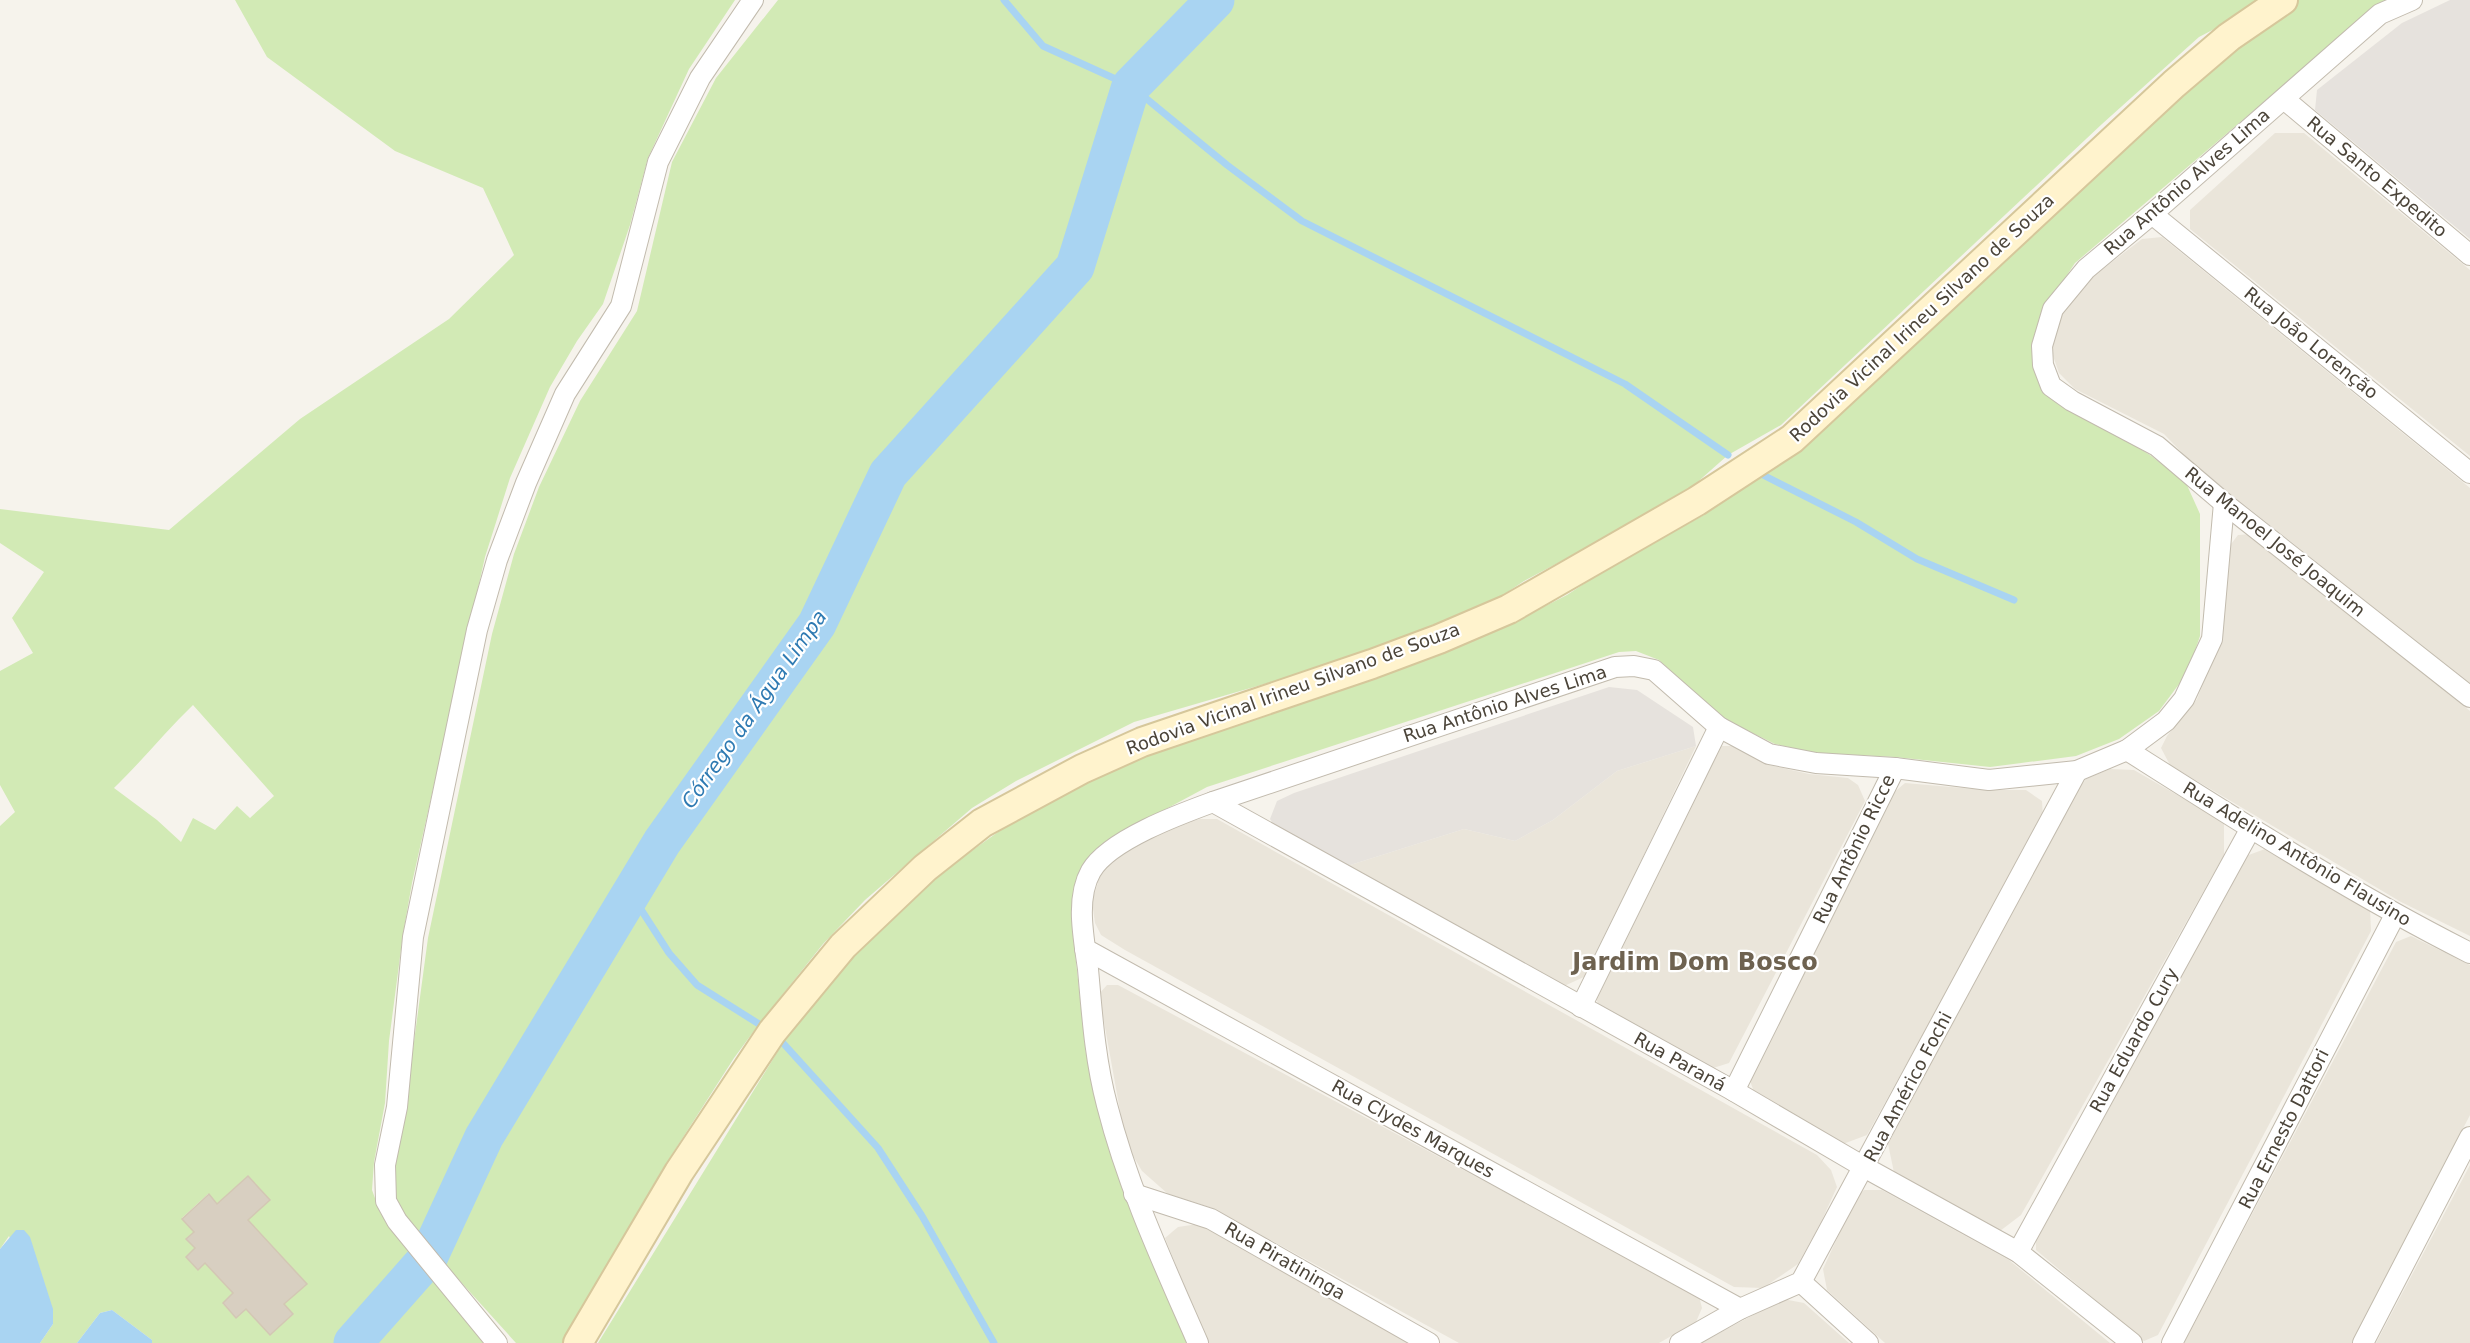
<svg xmlns="http://www.w3.org/2000/svg" width="2470" height="1343" viewBox="0 0 2470 1343" font-family="'DejaVu Sans',sans-serif">
	<rect width="100%" height="100%" fill="#f6f3ec"/>
	<g fill="#eae5da">
		<path d="M2275 133H2304L2470 270V456L2190 229V210Z"/>
		<path d="M2162 237 2470 488V684L2193 464 2164 434 2075 389 2059 373 2052 353 2058 317 2095 275 2142 239Z"/>
		<path d="M2252 534 2470 711V936L2401 902 2170 765 2161 748 2167 736 2197 699 2221 639 2228 548 2238 535Z"/>
		<path d="M1696 746 1586 976 1562 987 1344 867 1464 829 1515 841 1553 820 1617 771Z"/>
		<path d="M1716 746H1736L1769 765 1809 774 1848 778 1858 785 1865 801 1729 1063 1710 1069 1600 1010 1594 991Z"/>
		<path d="M2110 769 2134 770 2224 822V855L2021 1215 2000 1231 1895 1177 1888 1144 2079 788 2086 779Z"/>
		<path d="M1905 783 1986 790H2026L2042 801 2043 818 1867 1135 1843 1144 1754 1092 1748 1075 1891 795Z"/>
		<path d="M1200 819H1217L1817 1155 1831 1170 1837 1187 1821 1222 1798 1264 1763 1288 1734 1287 1125 950 1101 935 1095 923 1092 902 1102 869 1120 850 1166 827Z"/>
		<path d="M2265 849 2370 908 2371 931 2158 1335 2144 1341 2036 1250V1232L2246 856Z"/>
		<path d="M2411 936 2470 965V1115L2352 1343H2184L2396 942Z"/>
		<path d="M1107 985H1118L1699 1296 1702 1308 1696 1322 1659 1343H1459L1212 1208 1168 1194 1142 1171 1126 1144 1099 994Z"/>
		<path d="M2470 1165V1343H2376Z"/>
		<path d="M1864 1190H1882L2009 1260 2110 1343H1885L1827 1290 1823 1269 1856 1197Z"/>
		<path d="M1198 1224 1209 1226 1414 1343H1207L1165 1238 1178 1227Z"/>
		<path d="M1783 1299 1804 1303 1849 1343H1701Z"/>
	</g>
	<g fill="#e6e2dd">
		<path d="M2450 0H2470V239L2315 110 2317 90 2402 23Z"/>
		<path d="M1609 687 1637 690 1693 727 1696 746 1617 771 1553 820 1515 841 1464 829 1344 867 1278 831 1270 819 1277 801 1294 793Z"/>
	</g>
	<g fill="#d2eab5" fill-rule="evenodd">
		<path d="M235 0H735L689 69 648 158 630 225 603 304 577 341 550 387 510 478 485 557 412 883 403 934 389 1041 385 1103 374 1162 372 1190 380 1212 392 1229 488 1343H152V1340L112 1310 100 1313 77 1343H40L53 1324 9 1236 0 1249V826L15 812 0 785V671L33 653 12 618 44 572 0 543V509L169 530 300 419 449 319 514 255 483 188 395 151 267 57ZM193 705 274 796 250 818 237 806 215 830 193 818 181 842 157 820 114 788C142 761 165 732 193 705ZM248 1176 270 1200 241 1226 270 1244 306 1283 278 1297 293 1314 270 1335 246 1309 236 1318 223 1304 233 1293 205 1263 198 1269 186 1257 195 1248 186 1239 194 1232 182 1218 208 1194 223 1210 239 1184Z"/>
		<path d="M778 0H2257L2224 24 2199 37 2102 124 1781 425 1728 455 1693 486 1595 543 1524 581 1497 599 1370 653 1134 722 1016 781 972 808 865 900 823 944 759 1024 734 1058 662 1170 563 1343H516L403 1218 395 1201 394 1168 405 1108 428 938 492 634 514 554 539 487 580 401 637 311 672 162 716 78Z"/>
		<path d="M2298 0H2391L2375 7 2075 263 2047 305 2036 372 2107 429 2150 455 2186 483 2200 514V636L2188 672 2159 711 2119 739 2076 756 1990 767 1895 757 1817 753 1775 744 1722 718 1659 660 1636 651 1619 652 1207 787 1112 838 1084 864 1074 901 1075 952 1086 1054 1099 1103 1188 1343H598L783 1043 852 958 931 880 1026 812 1082 779 1514 622 1567 595 1608 568 1704 515 1799 450 2036 229 2126 149 2182 94Z"/>
	</g>
	<g fill="#a9d4f2">
		<path d="M16 1230H24L30 1237 53 1309V1324L40 1343H0V1249Z"/>
		<path d="M112 1310 152 1340V1343H77L100 1313Z"/>
	</g>
	<g fill="none" stroke-linecap="round" stroke-linejoin="round">
		<g stroke="#a9d4f2" stroke-width="7">
			<path d="M1004 0 1043 46 1131 86 1227 165 1302 221 1625 384 1728 455"/>
			<path d="M1763 475 1856 522 1917 559 2014 600"/>
			<path d="M631 894 669 953 697 985 759 1024"/>
			<path d="M783 1043 878 1148 922 1216 994 1343"/>
		</g>
		<path stroke="#a9d4f2" stroke-width="39" d="M353 1343 428 1258 484 1137 662 842 817 624 888 474 1075 267 1131 86 1215 0"/>
	</g>
	<path fill="#d8cfc1" stroke="#d3c7b4" stroke-width="1.5" d="M248 1176 270 1200 248 1220 307 1284 284 1304 293 1314 270 1335 246 1309 236 1318 223 1303 233 1293 205 1263 198 1270 186 1257 195 1248 186 1239 194 1232 182 1219 209 1194 217 1204Z"/>
	<g fill="none" stroke-linecap="round" stroke-linejoin="round">
		<defs>
			<g id="street">
				<path d="M2412 0 2380 14 2152 214 2086 269 2053 309 2042 346 2043 365 2051 386 2072 401 2157 446 2224 503 2470 697"/>
				<path d="M2284 99 2470 255"/>
				<path d="M2152 214 2470 473"/>
				<path d="M2127 750C2239 821 2351 893 2470 953"/>
				<path d="M1213 802 1734 1091 1864 1167 2018 1252 2132 1343"/>
				<path d="M1085 949 1740 1309"/>
				<path d="M1581 1007 1719 727"/>
				<path d="M1734 1091 1895 768"/>
				<path d="M1134 1194 1211 1219 1429 1343"/>
				<path d="M2018 1252 2251 828"/>
				<path d="M1801 1282 1868 1343"/>
				<path d="M497 1343 397 1221 386 1201 385 1165 397 1107 413 937 477 630 497 560 526 483 565 394 621 306 658 162 700 78 753 0"/>
				<path d="M1198 1343C1164 1265 1128 1188 1107 1105 1095 1060 1092 1014 1088 969 1084 939 1075 899 1091 871 1109 840 1180 814 1213 802L1615 667 1634 666 1654 670 1719 727 1769 754 1816 763 1895 768 1989 780 2077 771 2127 750 2166 721 2184 699 2212 639 2224 503"/>
				<path d="M1680 1343 1740 1309 1801 1282 2077 771"/>
				<path d="M2172 1343 2395 915"/>
				<path d="M2363 1343 2470 1137"/>
			</g>
			<path id="secondary" d="M578 1343 679 1172 772 1032 843 946 925 868 982 823 1082 769 1142 742 1372 664 1439 639 1509 609 1697 501 1792 439 2174 84 2229 37 2283 0"/>
		</defs>
		<use href="#street" stroke="#c2bbae" stroke-width="22"/>
		<use href="#secondary" stroke="#d6c79b" stroke-width="32"/>
		<use href="#street" stroke="#fff" stroke-width="20"/>
		<use href="#secondary" stroke="#fff3cd" stroke-width="28"/>
	</g>
	<g text-anchor="middle" stroke-width="4.5" stroke-linejoin="round" paint-order="stroke">
		<g font-size="18" fill="#4b4439" stroke="#fff">
			<text transform="translate(2377 177) rotate(40)" y="6">Rua Santo Expedito</text>
			<text transform="translate(2187 182) rotate(-41)" y="6">Rua Antônio Alves Lima</text>
			<text transform="translate(1922 318) rotate(-43)" y="6">Rodovia Vicinal Irineu Silvano de Souza</text>
			<text transform="translate(2311 343) rotate(39)" y="6">Rua João Lorenção</text>
			<text transform="translate(2275 542) rotate(39)" y="6">Rua Manoel José Joaquim</text>
			<text transform="translate(1293 689) rotate(-20)" y="6">Rodovia Vicinal Irineu Silvano de Souza</text>
			<text transform="translate(1505 704) rotate(-18)" y="6">Rua Antônio Alves Lima</text>
			<text transform="translate(1854 849) rotate(-64)" y="6">Rua Antônio Ricce</text>
			<text transform="translate(2297 854) rotate(31)" y="6">Rua Adelino Antônio Flausino</text>
			<text transform="translate(2134 1040) rotate(-61)" y="6">Rua Eduardo Cury</text>
			<text transform="translate(1680 1062) rotate(29)" y="6">Rua Paraná</text>
			<text transform="translate(1908 1087) rotate(-62)" y="6">Rua Américo Fochi</text>
			<text transform="translate(1413 1129) rotate(29)" y="6">Rua Clydes Marques</text>
			<text transform="translate(2284 1129) rotate(-63)" y="6">Rua Ernesto Dattori</text>
			<text transform="translate(1285 1261) rotate(30)" y="6">Rua Piratininga</text>
		</g>
		<g font-size="20" font-style="italic" fill="#2e7ab2" stroke="#fff">
			<text transform="translate(754 709) rotate(-55)" y="7">Córrego da Água Limpa</text>
		</g>
		<g font-size="24" font-weight="bold" fill="#6e6250" stroke="#fff">
			<text x="1695" y="970">Jardim Dom Bosco</text>
		</g>
	</g>
</svg>
